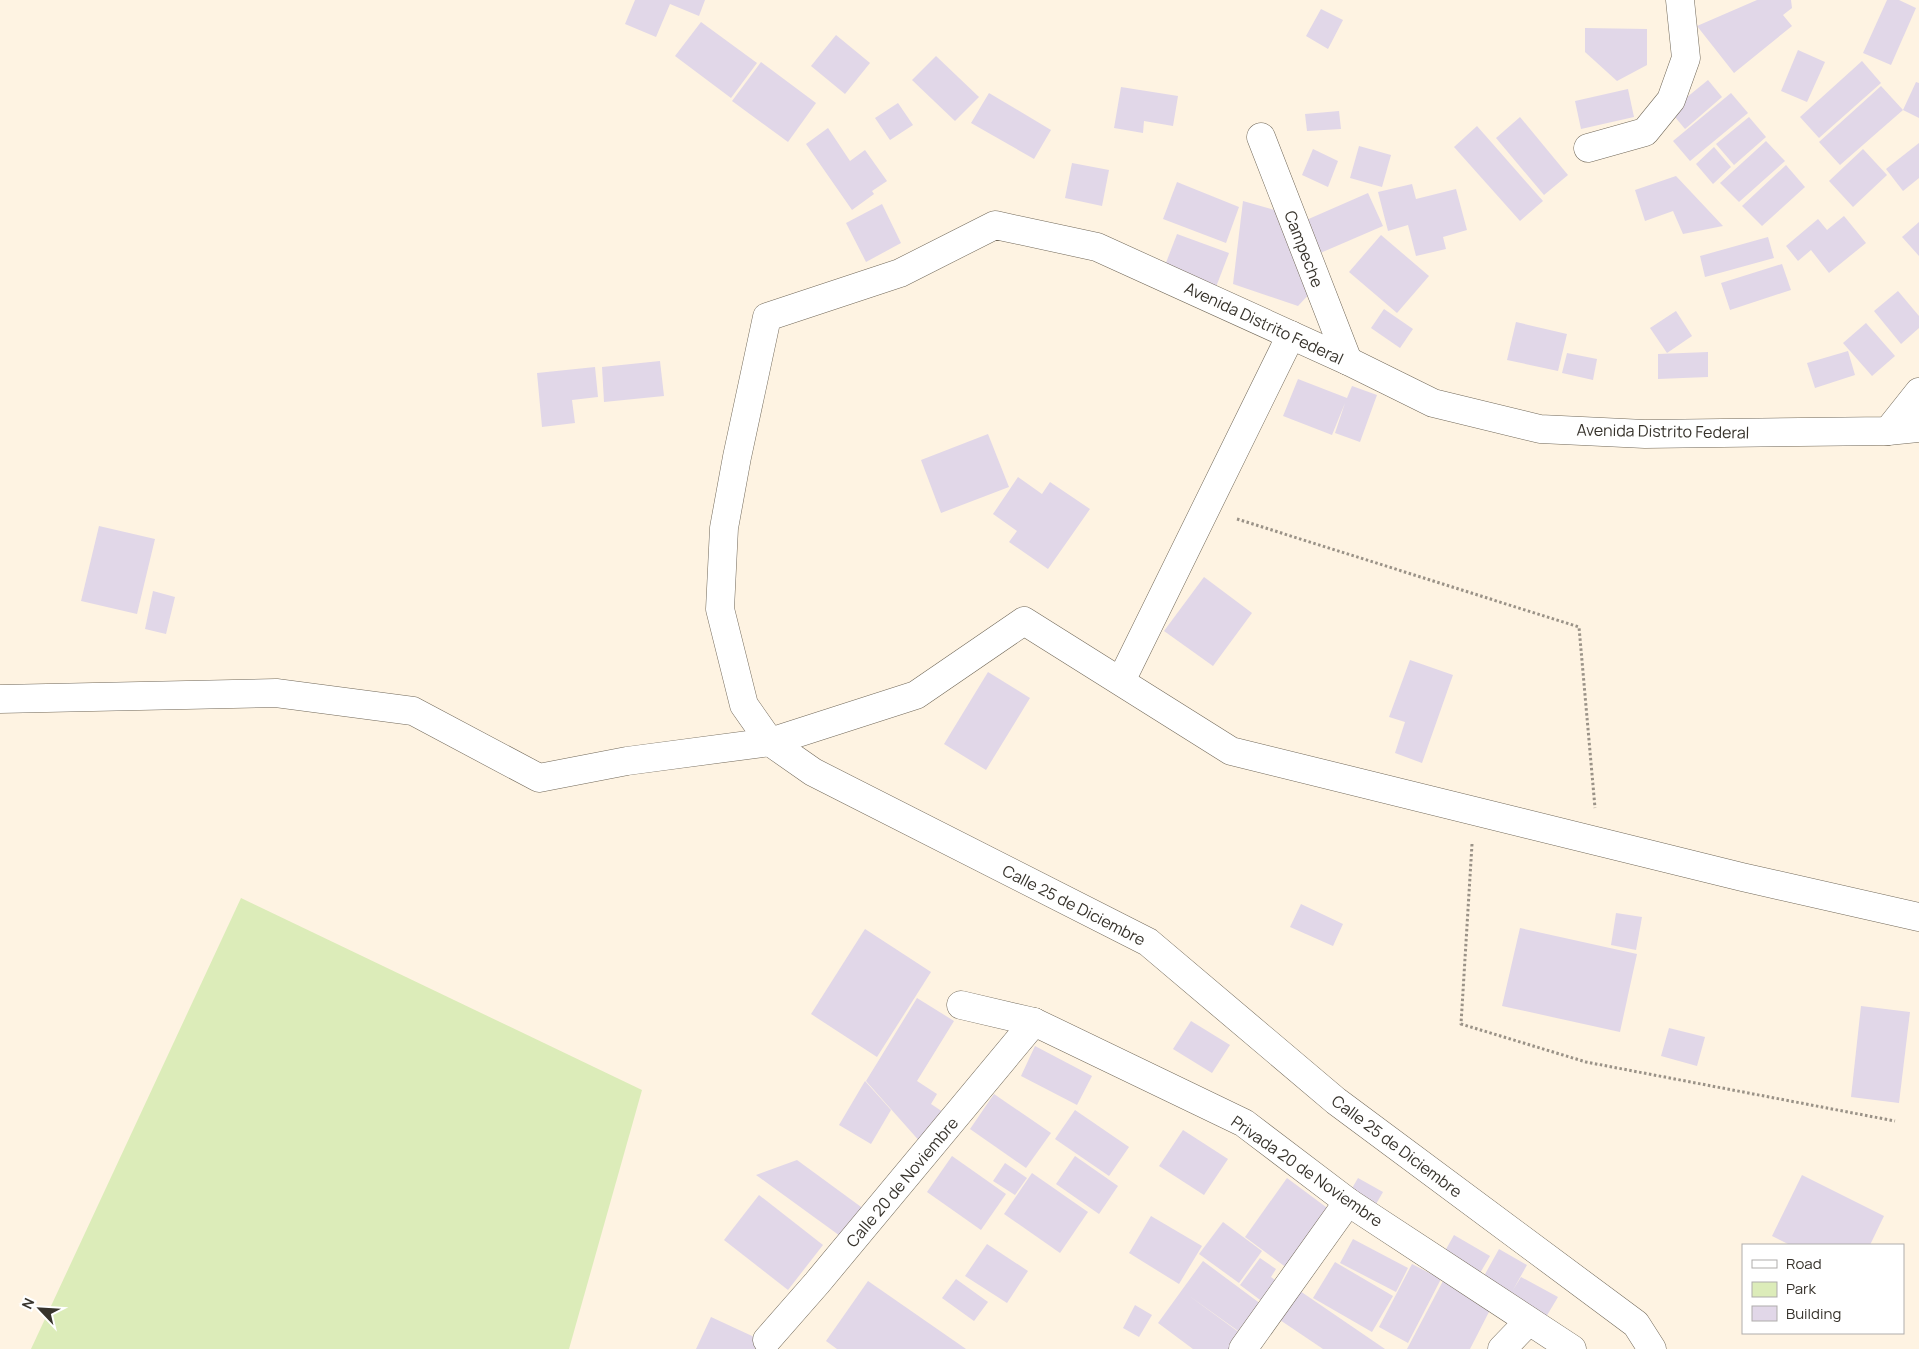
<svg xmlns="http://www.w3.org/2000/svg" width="1919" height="1349" viewBox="0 0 1919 1349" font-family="Manrope,sans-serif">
	<rect width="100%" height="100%" fill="#fef3e2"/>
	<path fill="#dcecb9" d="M241 898 642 1090 569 1349H31Z"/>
	<g fill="#e1d7e8">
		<path d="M635 0H705L699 16 670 4 656 37 625 24Z"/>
		<path d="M1757 0H1791L1792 8 1783 15 1792 26 1734 73 1697 26Z"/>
		<path d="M1887 0H1899L1916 8 1891 65 1863 53Z"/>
		<path d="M1321 9 1343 20 1328 49 1306 36Z"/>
		<path d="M701 22 757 63 731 98 675 56Z"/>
		<path d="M1585 28 1647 29V65L1617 81 1585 52Z"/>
		<path d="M836 35 870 63 845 94 811 66Z"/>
		<path d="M1798 50 1825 62 1807 102 1781 91Z"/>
		<path d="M936 56 979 97 955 121 912 80Z"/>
		<path d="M1862 61 1881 83 1819 138 1800 117Z"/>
		<path d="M761 62 816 103 788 142 732 101Z"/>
		<path d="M1708 80 1722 97 1685 129 1670 111Z"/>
		<path d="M1916 82 1919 83V118L1903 110Z"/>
		<path d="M1881 86 1903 110 1840 165 1819 142Z"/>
		<path d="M1121 87 1178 96 1173 126 1144 121 1143 133 1114 128Z"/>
		<path d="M1628 89 1634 117 1581 129 1575 101Z"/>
		<path d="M989 93 1051 130 1034 159 971 123Z"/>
		<path d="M1731 93 1748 113 1690 161 1673 141Z"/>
		<path d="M898 103 913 125 890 140 875 118Z"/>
		<path d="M1339 111 1341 129 1307 131 1305 114Z"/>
		<path d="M1520 117 1568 175 1544 195 1496 138Z"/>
		<path d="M1749 117 1766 137 1734 165 1716 144Z"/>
		<path d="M1477 126 1543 201 1520 221 1454 147Z"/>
		<path d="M828 128 850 161 865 150 887 181 872 191 874 194 852 210 806 144Z"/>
		<path d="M1766 141 1785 161 1739 202 1720 183Z"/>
		<path d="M1919 143V178L1903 191 1886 169Z"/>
		<path d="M1359 146 1391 155 1382 187 1350 178Z"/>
		<path d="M1714 147 1731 167 1713 184 1696 164Z"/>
		<path d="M1313 149 1338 161 1328 187 1302 175Z"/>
		<path d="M1863 149 1887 175 1853 207 1829 181Z"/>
		<path d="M1072 163 1109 170 1102 206 1065 198Z"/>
		<path d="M1786 165 1805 187 1762 226 1742 206Z"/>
		<path d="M1676 176 1723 226 1683 234 1673 211 1645 221 1635 190Z"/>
		<path d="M1177 182 1239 207 1226 243 1163 219Z"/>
		<path d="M1412 184 1416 199 1456 189 1467 230 1443 237 1446 249 1416 256 1408 225 1388 231 1378 192Z"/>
		<path d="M1368 193 1383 226 1318 254 1304 221Z"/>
		<path d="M1243 201 1278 211 1314 289 1298 306 1233 284Z"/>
		<path d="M882 204 901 243 866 262 846 223Z"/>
		<path d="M1844 216 1866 243 1829 273 1811 250 1798 261 1786 246 1818 219 1827 230Z"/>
		<path d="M1919 222V256L1902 237Z"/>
		<path d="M1177 234 1229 253 1216 287 1164 268Z"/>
		<path d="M1381 235 1429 276 1397 313 1349 272Z"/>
		<path d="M1768 237 1774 258 1705 277 1700 256Z"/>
		<path d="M1782 264 1791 290 1730 310 1721 283Z"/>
		<path d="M1898 291 1919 316V328L1901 344 1874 311Z"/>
		<path d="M1384 309 1413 329 1400 348 1371 328Z"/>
		<path d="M1676 311 1692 336 1667 353 1650 328Z"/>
		<path d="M1516 322 1567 334 1558 371 1507 360Z"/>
		<path d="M1866 323 1895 356 1872 376 1843 343Z"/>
		<path d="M1848 351 1855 375 1815 388 1807 363Z"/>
		<path d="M1708 352V377L1658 379V354Z"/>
		<path d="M1567 353 1597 359 1593 380 1562 373Z"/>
		<path d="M660 361 664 396 604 402 602 367Z"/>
		<path d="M595 367 598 397 572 400 575 423 542 427 537 373Z"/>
		<path d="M1298 379 1347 398 1352 386 1377 395 1360 442 1335 433 1345 403 1332 435 1283 416Z"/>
		<path d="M988 434 1009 487 941 513 921 460Z"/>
		<path d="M1018 477 1042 494 1050 482 1090 509 1048 569 1009 542 1017 531 993 514Z"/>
		<path d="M99 526 155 539 137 614 81 601Z"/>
		<path d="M1204 577 1252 613 1213 666 1164 631Z"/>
		<path d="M153 591 175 597 166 634 145 629Z"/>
		<path d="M1410 660 1453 675 1422 763 1395 753 1405 722 1389 717Z"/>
		<path d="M988 672 1030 698 986 770 944 744Z"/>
		<path d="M1301 904 1343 924 1333 946 1290 927Z"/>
		<path d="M1616 913 1642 917 1636 950 1611 945Z"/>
		<path d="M1520 928 1637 954 1620 1032 1502 1006Z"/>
		<path d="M865 929 931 972 877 1057 811 1014Z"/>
		<path d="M917 998 954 1021 917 1081 937 1094 931 1104 943 1112 922 1144 866 1081Z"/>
		<path d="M1861 1006 1910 1012 1899 1103 1851 1097Z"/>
		<path d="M1191 1021 1230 1045 1212 1073 1173 1049Z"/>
		<path d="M1669 1028 1705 1037 1697 1066 1661 1056Z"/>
		<path d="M1035 1046 1092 1076 1077 1105 1021 1076Z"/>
		<path d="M865 1081 891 1110 871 1144 839 1125Z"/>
		<path d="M994 1094 1051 1133 1026 1168 970 1129Z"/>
		<path d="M1075 1110 1129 1147 1109 1176 1055 1139Z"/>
		<path d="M1183 1130 1228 1159 1204 1195 1159 1166Z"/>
		<path d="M952 1156 1006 1194 981 1230 927 1192Z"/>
		<path d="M1075 1156 1118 1186 1099 1214 1056 1184Z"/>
		<path d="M797 1160 868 1212 847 1241 756 1175Z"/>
		<path d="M1005 1163 1027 1178 1015 1195 993 1181Z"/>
		<path d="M1032 1173 1088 1212 1060 1253 1004 1214Z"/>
		<path d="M1802 1175 1884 1216 1870 1245H1790L1772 1236Z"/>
		<path d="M1287 1178 1334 1213 1291 1271 1245 1237Z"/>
		<path d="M1358 1178 1383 1192 1372 1211 1347 1197Z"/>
		<path d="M759 1195 823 1245 788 1290 724 1240Z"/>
		<path d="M1151 1216 1202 1246 1179 1284 1129 1253Z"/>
		<path d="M1223 1222 1262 1251 1239 1283 1199 1254Z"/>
		<path d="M1454 1235 1490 1256 1476 1280 1440 1260Z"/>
		<path d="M1353 1239 1408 1268 1396 1292 1340 1263Z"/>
		<path d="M987 1244 1028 1271 1007 1303 965 1276Z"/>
		<path d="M1499 1249 1527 1265 1513 1290 1521 1277 1558 1297 1543 1322 1479 1285Z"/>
		<path d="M1260 1258 1276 1269 1271 1277 1286 1288 1271 1308 1240 1285Z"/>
		<path d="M1203 1261 1269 1310 1248 1338 1188 1295 1248 1339 1241 1349H1193L1158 1323Z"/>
		<path d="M1335 1262 1393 1296 1372 1332 1313 1298Z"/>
		<path d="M1412 1264 1441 1279 1408 1343 1379 1327Z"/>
		<path d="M956 1279 988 1302 974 1321 942 1298Z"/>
		<path d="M868 1281 966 1349H837L826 1341Z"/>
		<path d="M1443 1281 1492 1306 1470 1349H1407Z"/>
		<path d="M1300 1291 1385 1349H1323L1280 1320Z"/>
		<path d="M1135 1305 1152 1315 1139 1337 1123 1328Z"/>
		<path d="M711 1317 778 1348V1349H696Z"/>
	</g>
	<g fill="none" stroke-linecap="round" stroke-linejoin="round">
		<defs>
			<g id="minor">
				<path d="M1261 137 1348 361"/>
				<path d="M1588 148 1645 132 1671 100 1686 58 1680 0"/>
				<path d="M1888 431 1919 392"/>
				<path d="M1121 681 1291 335"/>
				<path d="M0 699 276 693 413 711 539 778 627 761 770 742 916 695 1024 621 1231 751 1742 877 1919 917"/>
				<path d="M961 1005 1034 1022 1244 1123 1348 1202 1572 1349"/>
				<path d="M767 1340 817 1283 1034 1022"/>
				<path d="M1243 1349 1348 1202"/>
				<path d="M1502 1349 1528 1322"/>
				<path d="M1652 1349 1636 1324 1336 1101 1148 942 813 772 770 742 744 705 720 609 724 528 737 457 767 317 900 273 995 225 1097 247 1348 361 1433 403 1540 429 1645 434 1888 431 1919 428"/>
			</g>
		</defs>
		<use href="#minor" stroke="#716859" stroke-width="29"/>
		<g stroke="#9a9287" stroke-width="3" stroke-dasharray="2.5 2.5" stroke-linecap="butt">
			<path d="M1237 519 1579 627 1595 808"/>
			<path d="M1472 844 1461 1024 1586 1062 1895 1121"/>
		</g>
		<use href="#minor" stroke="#fff" stroke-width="28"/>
	</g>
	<g text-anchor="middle" stroke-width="4" stroke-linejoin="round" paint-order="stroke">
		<g font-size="16" fill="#37332c" stroke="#fff">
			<text transform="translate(1304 249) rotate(69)" y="6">Campeche</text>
			<text transform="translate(1264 323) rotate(25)" y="6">Avenida Distrito Federal</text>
			<text transform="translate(1663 431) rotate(1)" y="6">Avenida Distrito Federal</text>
			<text transform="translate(1074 905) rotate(27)" y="6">Calle 25 de Diciembre</text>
			<text transform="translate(1397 1146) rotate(37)" y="6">Calle 25 de Diciembre</text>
			<text transform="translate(1307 1171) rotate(35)" y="6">Privada 20 de Noviembre</text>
			<text transform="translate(902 1182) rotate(-50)" y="6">Calle 20 de Noviembre</text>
		</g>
	</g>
	<rect x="1742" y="1244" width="162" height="90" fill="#ffffff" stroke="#afadab"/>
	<rect x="1752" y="1260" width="25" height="8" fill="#ffffff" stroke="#afadab"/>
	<text x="1786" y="1269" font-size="15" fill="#37332c">Road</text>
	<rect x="1752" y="1282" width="25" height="15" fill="#dcecb9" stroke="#afadab"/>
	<text x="1786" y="1294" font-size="15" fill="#37332c">Park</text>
	<rect x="1752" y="1306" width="25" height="15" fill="#e1d7e8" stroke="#afadab"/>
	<text x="1786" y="1319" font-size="15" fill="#37332c">Building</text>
	<g transform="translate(40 1309) rotate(295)" stroke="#ffffff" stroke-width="4" paint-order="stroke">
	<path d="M0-4L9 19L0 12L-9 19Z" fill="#37332c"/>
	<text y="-8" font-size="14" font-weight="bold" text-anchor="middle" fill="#37332c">N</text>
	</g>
</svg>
